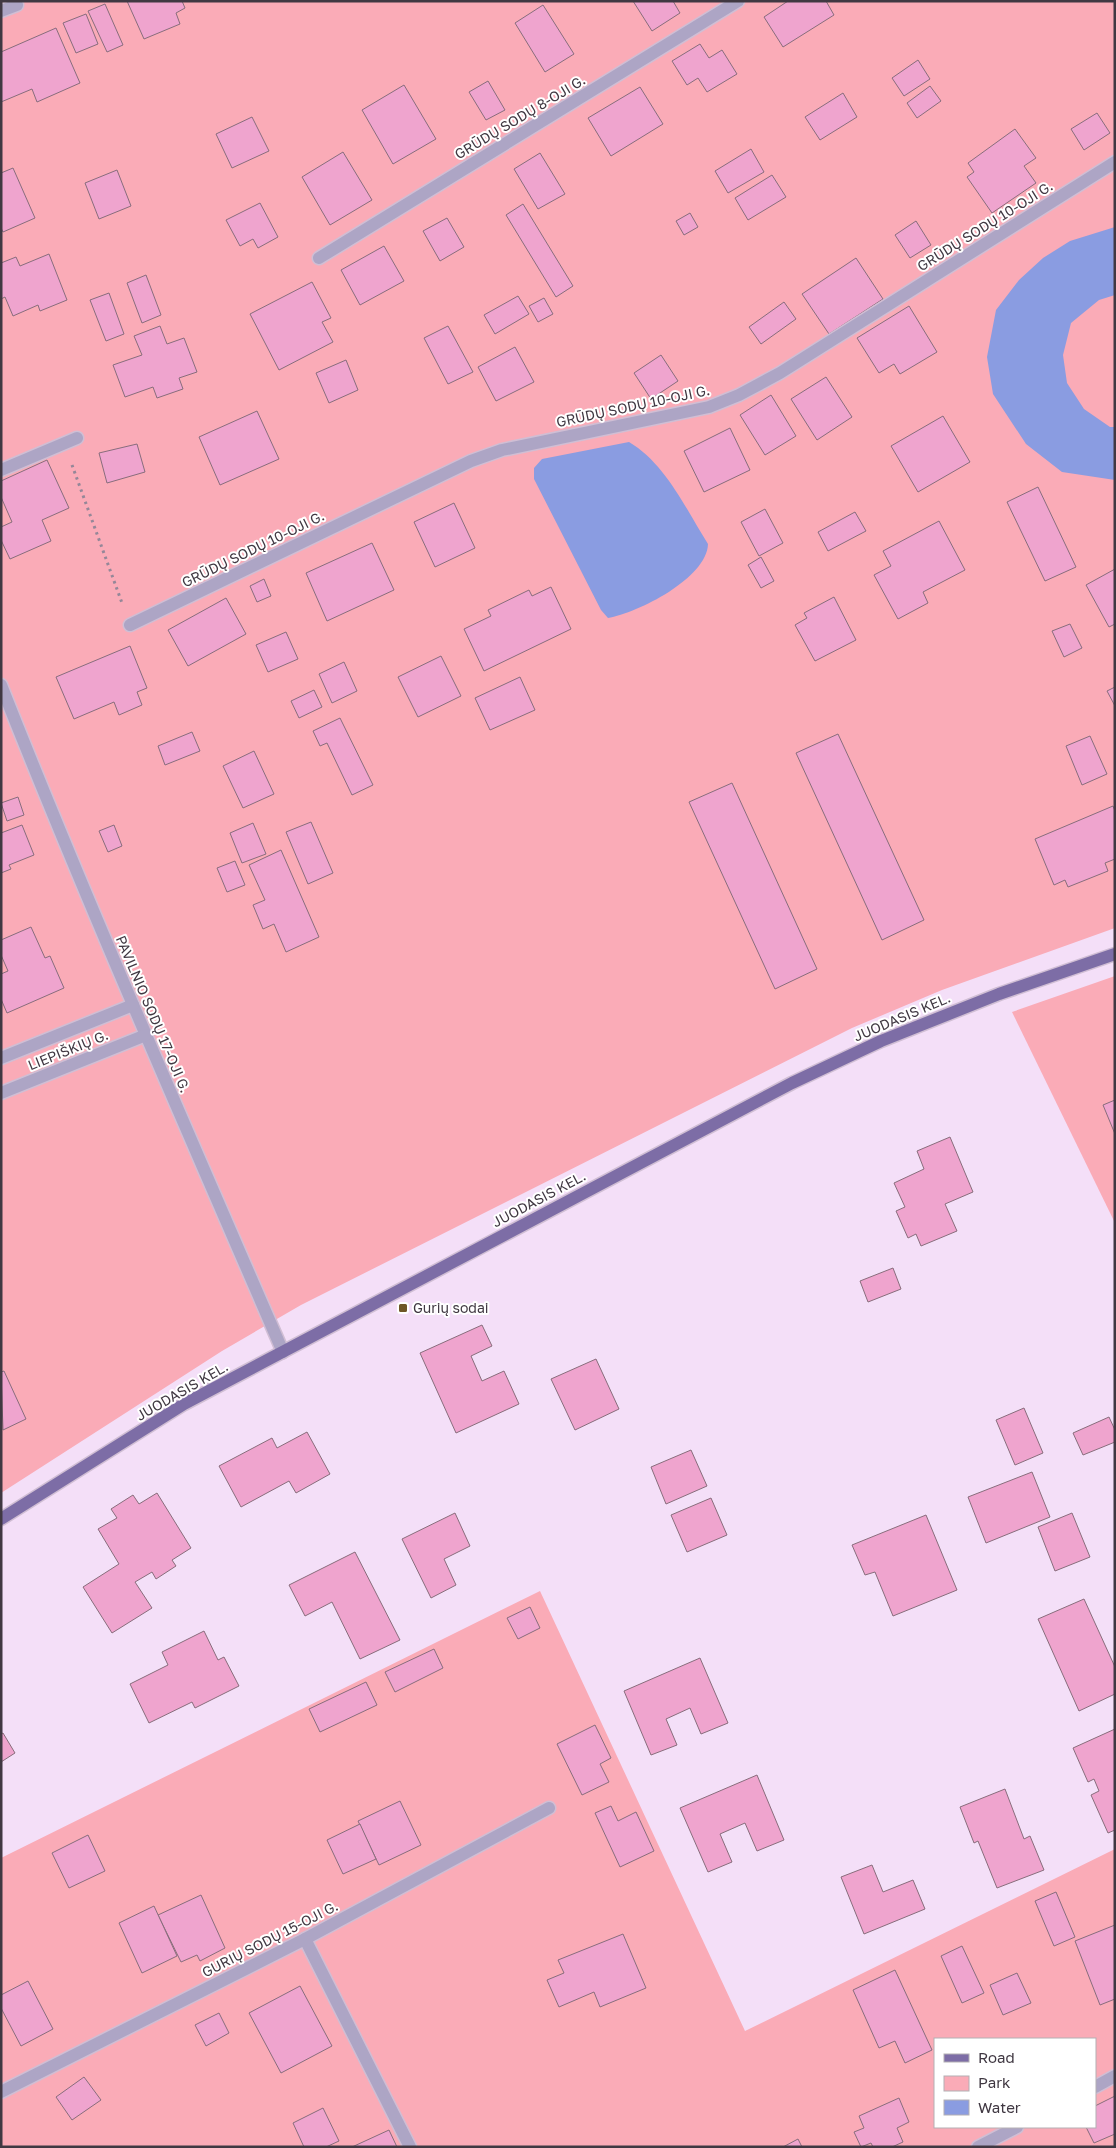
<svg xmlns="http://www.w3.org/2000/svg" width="1116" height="2148" viewBox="0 0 1116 2148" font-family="'Golos Text',sans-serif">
	<rect width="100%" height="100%" fill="#f4dff8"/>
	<g fill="#faabb7" fill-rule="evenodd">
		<path d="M1 1H1115V928L942 990 852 1028 301 1305 222 1351 1 1493Z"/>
		<path d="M1115 976V1223L1012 1012Z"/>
		<path d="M540 1591 745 2031 1115 1849V2147H1V1858ZM935 2039H1095V2127H935Z"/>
	</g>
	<g fill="#8a9ce1">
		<path d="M1115 227V295L1099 300 1071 323 1063 355 1067 383 1084 409 1110 427H1115V480L1062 472 1026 444 993 394 987 357 996 310 1019 280 1043 258 1070 241Z"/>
		<path d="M629 442C665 463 686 509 708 544 707 578 638 613 608 618L601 610 534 479V468L542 459Z"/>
	</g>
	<g fill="#efa4ce" stroke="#886d7c">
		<path d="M127 1H182L185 8 176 13 180 24 144 39Z"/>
		<path d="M633 1H673L680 13 652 31Z"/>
		<path d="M788 1H826L834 15 783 47 764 17Z"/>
		<path d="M105 4 123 45 107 52 88 11Z"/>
		<path d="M543 5 574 54 545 72 515 23Z"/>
		<path d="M86 14 98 44 76 53 63 23Z"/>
		<path d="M56 28 80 83 37 102 32 89 1 102V52Z"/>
		<path d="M700 44 709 58 722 50 737 74 707 92 698 78 687 85 672 61Z"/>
		<path d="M918 60 930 79 904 96 892 78Z"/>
		<path d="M488 81 505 110 486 120 469 92Z"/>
		<path d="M404 85 436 139 393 164 362 110Z"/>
		<path d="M930 86 941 101 917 118 907 103Z"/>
		<path d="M640 87 663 124 611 156 588 118Z"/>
		<path d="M843 93 857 117 820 140 805 117Z"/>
		<path d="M1097 113 1110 133 1084 150 1071 129Z"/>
		<path d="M252 117 269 151 232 168 216 134Z"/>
		<path d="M1015 129 1036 158 1024 166 1036 183 992 213 967 177 974 172 968 163Z"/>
		<path d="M751 149 764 172 728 193 715 171Z"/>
		<path d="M343 152 372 200 330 225 302 177Z"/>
		<path d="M540 153 565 194 538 209 514 169Z"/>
		<path d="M13 168 35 218 3 232 1 228V173Z"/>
		<path d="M117 170 131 206 99 219 85 183Z"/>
		<path d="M772 175 786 197 748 220 735 198Z"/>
		<path d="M260 203 278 237 258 248 253 239 240 246 226 220Z"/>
		<path d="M523 204 573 286 556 297 506 215Z"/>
		<path d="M690 213 698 227 684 235 676 221Z"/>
		<path d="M447 218 464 247 440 261 423 231Z"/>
		<path d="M916 221 931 245 910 258 895 235Z"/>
		<path d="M384 246 404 281 360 305 341 270Z"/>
		<path d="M49 254 67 300 40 311 38 305 13 316 5 297 1 299V263L16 257 20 266Z"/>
		<path d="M856 258 883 299 829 334 802 294Z"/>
		<path d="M146 275 161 315 142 323 127 283Z"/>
		<path d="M312 282 331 318 322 322 333 342 279 370 250 314Z"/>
		<path d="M109 293 124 334 106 341 90 300Z"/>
		<path d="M518 296 529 314 495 334 484 315Z"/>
		<path d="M544 298 553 314 538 322 529 306Z"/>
		<path d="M784 302 796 319 761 344 749 327Z"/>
		<path d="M909 306 937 352 900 374 894 364 879 373 857 338Z"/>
		<path d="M160 326 167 344 184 338 197 372 179 378 183 389 157 398 153 387 125 397 113 365 142 355 134 336Z"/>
		<path d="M448 326 473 372 448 384 424 338Z"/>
		<path d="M515 347 534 382 496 401 478 367Z"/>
		<path d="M661 355 678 381 651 399 634 373Z"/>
		<path d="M346 360 358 390 329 403 316 373Z"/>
		<path d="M826 377 852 417 817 440 791 399Z"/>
		<path d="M771 395 796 436 765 455 740 415Z"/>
		<path d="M257 411 279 459 220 485 199 437Z"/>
		<path d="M943 416 970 462 918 492 891 446Z"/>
		<path d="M730 428 750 470 704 492 684 451Z"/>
		<path d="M137 444 145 472 107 483 99 453Z"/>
		<path d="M47 460 69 508 42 520 51 541 10 559 1 540V527L12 522 1 497V481Z"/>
		<path d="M1038 487 1076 567 1045 581 1007 502Z"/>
		<path d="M454 503 475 548 435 567 414 522Z"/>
		<path d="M765 509 783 543 759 556 741 522Z"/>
		<path d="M855 512 866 531 828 551 818 532Z"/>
		<path d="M939 521 965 570 923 592 928 603 898 619 874 575 891 566 883 551Z"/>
		<path d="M372 543 394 590 327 621 306 573Z"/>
		<path d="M761 557 774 581 761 588 748 565Z"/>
		<path d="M1115 569V624L1109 627 1086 585Z"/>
		<path d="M264 579 271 596 257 602 250 586Z"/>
		<path d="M551 587 571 629 484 671 464 629 491 616 488 610 529 590 532 596Z"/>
		<path d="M834 597 856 640 815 661 795 625 807 618 804 613Z"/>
		<path d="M226 598 246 634 188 666 168 630Z"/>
		<path d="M1070 624 1082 648 1064 657 1052 631Z"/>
		<path d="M286 632 298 659 268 672 256 645Z"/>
		<path d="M130 646 147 688 137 692 142 705 119 715 114 702 74 719 56 677Z"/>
		<path d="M441 656 461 696 418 717 398 677Z"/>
		<path d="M344 662 357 691 332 703 319 674Z"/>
		<path d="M520 677 535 710 490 730 475 698Z"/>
		<path d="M1115 687V706L1107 691Z"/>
		<path d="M314 690 322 707 299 718 291 701Z"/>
		<path d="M340 718 373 785 352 795 327 743 320 746 313 731Z"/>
		<path d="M192 732 200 751 165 765 158 746Z"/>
		<path d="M838 734 924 920 882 940 796 753Z"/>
		<path d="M1090 736 1107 774 1082 785 1066 746Z"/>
		<path d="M254 751 274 794 243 808 223 766Z"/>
		<path d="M732 783 817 969 775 989 689 802Z"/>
		<path d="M18 797 24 815 7 821 1 803Z"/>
		<path d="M1113 806 1115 811V859L1105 863 1108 871 1068 887 1065 880 1054 885 1035 839Z"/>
		<path d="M311 822 333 873 308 884 286 832Z"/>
		<path d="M253 823 266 854 242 863 230 833Z"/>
		<path d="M22 825 34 855 9 865 11 869 1 873V833Z"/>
		<path d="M114 825 122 846 108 852 99 831Z"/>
		<path d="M281 850 319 937 286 952 274 924 263 929 253 905 265 900 249 865Z"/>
		<path d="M235 861 245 885 227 892 217 868Z"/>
		<path d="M31 927 45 958 50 956 64 988 7 1013 1 999V974L8 971 1 955V940Z"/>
		<path d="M1115 1100V1134L1103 1105Z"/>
		<path d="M950 1137 973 1192 945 1204 957 1231 921 1246 916 1234 908 1238 896 1211 905 1207 894 1183 924 1169 917 1151Z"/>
		<path d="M893 1268 901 1289 868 1302 860 1281Z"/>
		<path d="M482 1325 492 1346 471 1356 482 1381 504 1371 519 1404 456 1433 420 1353Z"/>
		<path d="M596 1359 619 1409 575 1430 551 1379Z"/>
		<path d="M4 1371 26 1419 3 1430 1 1372Z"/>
		<path d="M1024 1408 1043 1453 1015 1465 996 1420Z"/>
		<path d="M1109 1417 1115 1430V1442L1083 1455 1073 1433Z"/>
		<path d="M307 1432 330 1474 296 1493 289 1481 241 1507 219 1466 272 1438 277 1448Z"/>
		<path d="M691 1450 707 1486 666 1504 651 1467Z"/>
		<path d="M1032 1472 1050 1517 986 1543 968 1497Z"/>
		<path d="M157 1493 191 1548 172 1560 176 1566 156 1579 152 1572 135 1582 152 1608 112 1633 83 1587 119 1564 98 1529 117 1518 111 1509 133 1495 139 1504Z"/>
		<path d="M711 1498 727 1535 687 1552 671 1515Z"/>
		<path d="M455 1513 470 1546 444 1559 456 1585 431 1598 402 1539Z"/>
		<path d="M1072 1513 1090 1557 1055 1571 1038 1527Z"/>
		<path d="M926 1515 957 1590 893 1616 875 1572 865 1575 852 1545Z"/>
		<path d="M355 1552 400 1640 360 1659 332 1602 305 1616 289 1585Z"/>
		<path d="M1084 1599 1115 1667V1694L1079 1711 1038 1619Z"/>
		<path d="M530 1607 540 1628 518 1639 507 1618Z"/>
		<path d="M204 1631 218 1660 224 1657 239 1686 195 1708 192 1702 149 1723 130 1684 168 1665 162 1652Z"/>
		<path d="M434 1649 443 1668 395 1692 385 1672Z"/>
		<path d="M700 1658 728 1723 701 1734 690 1708 666 1719 677 1745 651 1755 624 1691Z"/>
		<path d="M366 1682 377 1705 320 1732 309 1709Z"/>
		<path d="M595 1725 611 1758 600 1764 609 1782 582 1795 557 1744Z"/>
		<path d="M1115 1729V1830L1108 1833 1091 1795 1099 1791 1094 1779 1088 1782 1073 1748Z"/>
		<path d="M3 1733 15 1753 1 1762V1734Z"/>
		<path d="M757 1775 784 1840 757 1851 745 1823 720 1834 732 1862 708 1872 680 1808Z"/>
		<path d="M1005 1789 1024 1839 1030 1836 1044 1870 997 1888 978 1841 974 1843 960 1807Z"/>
		<path d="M400 1801 421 1845 379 1865 358 1821Z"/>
		<path d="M611 1806 618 1821 636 1812 654 1851 620 1867 595 1813Z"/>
		<path d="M360 1824 376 1859 343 1874 327 1840Z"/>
		<path d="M88 1835 105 1871 69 1888 52 1853Z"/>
		<path d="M872 1865 883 1892 913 1880 925 1909 864 1934 841 1877Z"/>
		<path d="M1056 1892 1075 1937 1054 1946 1035 1901Z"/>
		<path d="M201 1895 225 1948 200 1961 197 1955 181 1962 158 1915Z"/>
		<path d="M154 1906 177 1956 142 1973 119 1923Z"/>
		<path d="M1115 1925V1999L1100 2005 1075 1941Z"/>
		<path d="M623 1934 646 1988 600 2007 594 1992 559 2007 547 1980 564 1973 558 1960Z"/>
		<path d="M962 1946 984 1993 962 2003 941 1956Z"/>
		<path d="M895 1970 932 2050 905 2063 895 2041 879 2048 853 1990Z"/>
		<path d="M1017 1973 1031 2003 1003 2015 990 1985Z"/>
		<path d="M28 1981 53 2029 21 2046 1 2008V1995Z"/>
		<path d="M300 1986 332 2046 281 2073 249 2013Z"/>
		<path d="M219 2013 229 2033 206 2046 195 2025Z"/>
		<path d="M84 2077 101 2100 72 2120 56 2097Z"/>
		<path d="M1115 2096V2134L1094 2143 1086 2127H1095V2106Z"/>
		<path d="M899 2098 909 2122 897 2128 903 2142 892 2147H873L871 2143 861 2147 854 2132 864 2128 859 2116Z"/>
		<path d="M323 2108 339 2141 326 2147H304L293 2123Z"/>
		<path d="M389 2130 397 2147H352Z"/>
		<path d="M798 2139 802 2147H783Z"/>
	</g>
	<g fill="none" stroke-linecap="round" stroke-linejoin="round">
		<defs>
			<path id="service" d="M305 1939 410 2147"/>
			<g id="minor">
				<path d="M1 11 17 5"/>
				<path d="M319 258 738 1"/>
				<path d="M1 470 77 438"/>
				<path d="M130 625 471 461 502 450 709 407 739 395 780 373 1115 162"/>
				<path d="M1 685C90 910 187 1130 283 1352"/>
				<path d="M1 1058 133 1005"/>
				<path d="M1 1093 146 1035"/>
				<path d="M1095 2087 1115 2076"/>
				<path d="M1 2092 305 1939 549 1808"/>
				<path d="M978 2147 1017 2127"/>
			</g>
			<path id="primary" d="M1 1519 184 1404 792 1083 881 1041 999 994 1115 954"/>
		</defs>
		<use href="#service" stroke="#d0bed4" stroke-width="15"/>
		<use href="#minor" stroke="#d0bed4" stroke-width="15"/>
		<use href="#primary" stroke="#d0bed4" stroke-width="15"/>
		<path stroke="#958798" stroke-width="3" stroke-dasharray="2.5 4" stroke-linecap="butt" d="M72 465 122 603"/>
		<use href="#service" stroke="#ada5c5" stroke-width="12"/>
		<use href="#minor" stroke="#ada5c5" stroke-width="12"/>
		<use href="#primary" stroke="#7d6da6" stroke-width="12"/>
	</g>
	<rect fill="#6e5626" stroke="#fff" stroke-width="2" x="398" y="1303" width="10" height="10" rx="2.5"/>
	<g text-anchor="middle" stroke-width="4" stroke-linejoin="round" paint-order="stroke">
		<g font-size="14" fill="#403842" stroke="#fff">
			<text transform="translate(520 117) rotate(-31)" y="5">GRŪDŲ SODŲ 8-OJI G.</text>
			<text transform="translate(985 226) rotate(-32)" y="5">GRŪDŲ SODŲ 10-OJI G.</text>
			<text transform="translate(633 406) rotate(-12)" y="5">GRŪDŲ SODŲ 10-OJI G.</text>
			<text transform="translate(253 549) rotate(-26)" y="5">GRŪDŲ SODŲ 10-OJI G.</text>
			<text transform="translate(153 1014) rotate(67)" y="5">PAVILNIO SODŲ 17-OJI G.</text>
			<text transform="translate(902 1017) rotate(-23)" y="5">JUODASIS KEL.</text>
			<text transform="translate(68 1050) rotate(-22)" y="5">LIEPIŠKIŲ G.</text>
			<text transform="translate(539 1199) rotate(-28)" y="5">JUODASIS KEL.</text>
			<text transform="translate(182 1391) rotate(-30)" y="5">JUODASIS KEL.</text>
			<text transform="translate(270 1939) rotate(-27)" y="5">GURIŲ SODŲ 15-OJI G.</text>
		</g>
		<g font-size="14" fill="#403842" stroke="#fff" text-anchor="start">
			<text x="413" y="1313">Gurių sodai</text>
		</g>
	</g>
	<rect width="1116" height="2148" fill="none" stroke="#403842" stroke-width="5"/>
	<rect x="934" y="2038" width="162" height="90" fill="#ffffff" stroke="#b3afb3"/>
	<rect x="944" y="2054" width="25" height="8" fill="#7d6da6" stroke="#b3afb3"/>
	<text x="978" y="2063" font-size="15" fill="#403842">Road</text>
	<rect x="944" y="2076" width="25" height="15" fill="#faabb7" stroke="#b3afb3"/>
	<text x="978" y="2088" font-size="15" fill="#403842">Park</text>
	<rect x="944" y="2100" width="25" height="15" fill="#8a9ce1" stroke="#b3afb3"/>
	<text x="978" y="2113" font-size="15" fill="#403842">Water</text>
</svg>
